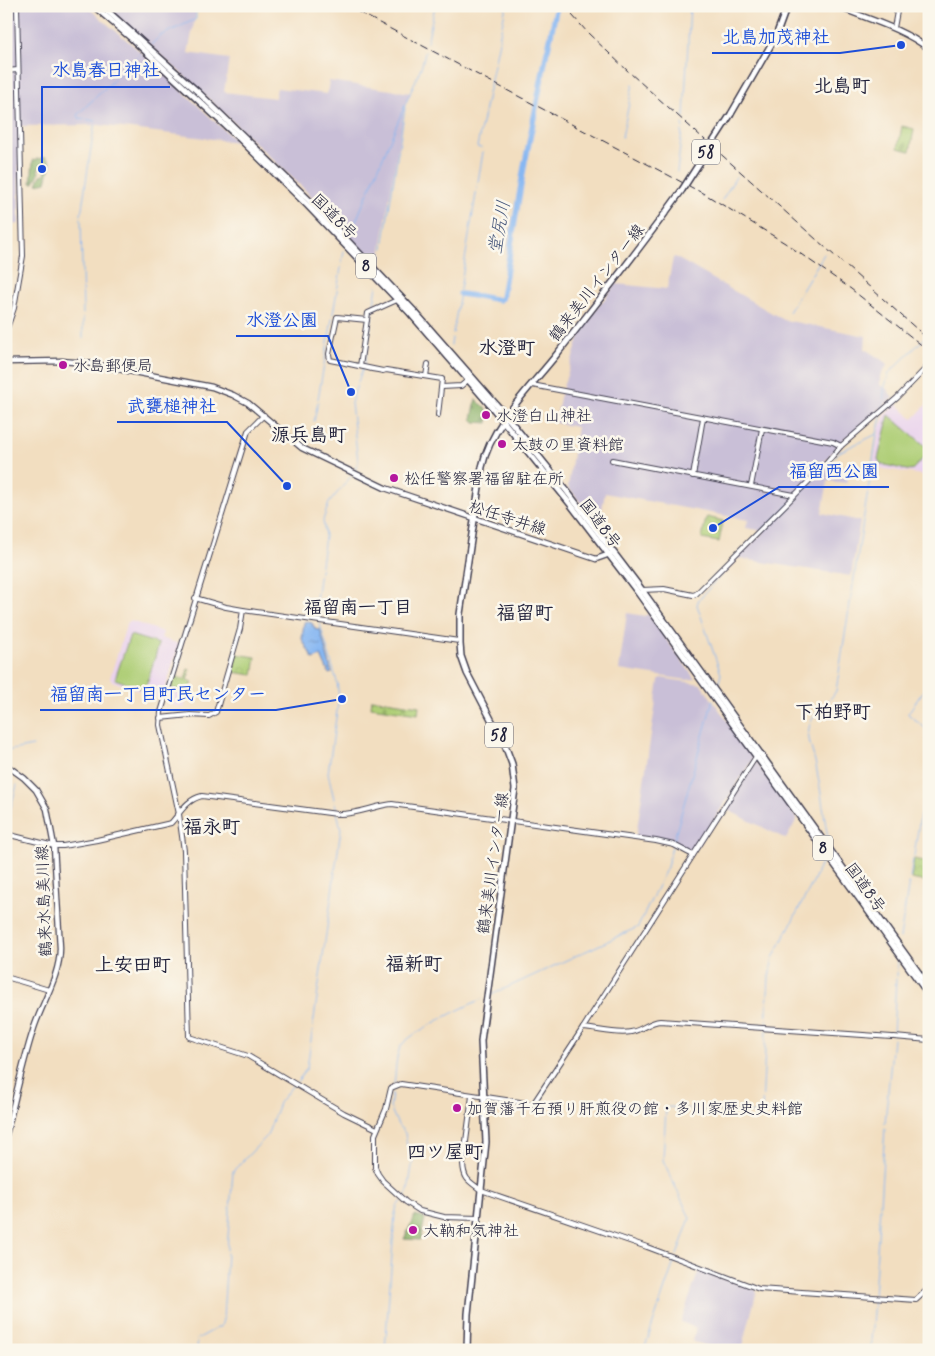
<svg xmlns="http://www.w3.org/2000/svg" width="935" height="1356" viewBox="0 0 935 1356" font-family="Mynerve,'Klee One',sans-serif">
	<defs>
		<pattern id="forest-firs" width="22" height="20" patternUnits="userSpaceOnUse" patternTransform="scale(1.25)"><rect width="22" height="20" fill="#8ab167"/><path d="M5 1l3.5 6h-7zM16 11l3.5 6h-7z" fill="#709056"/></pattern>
		<pattern id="cemetery-stones" width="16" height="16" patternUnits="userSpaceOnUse" patternTransform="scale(1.25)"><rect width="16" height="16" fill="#aece76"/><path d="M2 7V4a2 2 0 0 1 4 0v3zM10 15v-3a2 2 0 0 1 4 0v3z" fill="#95b167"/></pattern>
		<pattern id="park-crowns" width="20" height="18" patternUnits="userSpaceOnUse" patternTransform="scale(1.25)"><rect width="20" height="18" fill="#aece76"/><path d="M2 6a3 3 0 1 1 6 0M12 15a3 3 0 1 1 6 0" fill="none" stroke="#95b167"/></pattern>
		<pattern id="water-ripples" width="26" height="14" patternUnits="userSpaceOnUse" patternTransform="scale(1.25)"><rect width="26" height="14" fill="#87b7f2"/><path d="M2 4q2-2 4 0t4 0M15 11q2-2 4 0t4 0" fill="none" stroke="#6e94c5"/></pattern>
	</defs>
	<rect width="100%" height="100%" fill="#fbf7ec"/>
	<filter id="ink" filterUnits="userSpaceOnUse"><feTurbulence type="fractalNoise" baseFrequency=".02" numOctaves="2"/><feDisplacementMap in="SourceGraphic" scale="10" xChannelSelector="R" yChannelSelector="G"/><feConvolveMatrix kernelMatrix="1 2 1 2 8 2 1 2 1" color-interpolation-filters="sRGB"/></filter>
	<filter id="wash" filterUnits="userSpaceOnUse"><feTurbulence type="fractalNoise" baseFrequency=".0096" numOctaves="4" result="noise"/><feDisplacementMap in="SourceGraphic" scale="20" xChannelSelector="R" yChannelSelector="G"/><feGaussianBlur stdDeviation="1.12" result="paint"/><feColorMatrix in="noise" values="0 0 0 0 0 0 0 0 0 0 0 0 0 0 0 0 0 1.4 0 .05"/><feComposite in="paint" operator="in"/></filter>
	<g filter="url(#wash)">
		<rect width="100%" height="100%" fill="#f2dec0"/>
		<g fill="#e9d2ed">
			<path d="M929 402V476L873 467 880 426 886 414 896 403 913 419Z"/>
			<path d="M131 621 163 632 161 638 179 644 162 699 112 681 110 678 127 623Z"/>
			<path d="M188 669 190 670 187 680 193 682 184 708 166 703 174 676 185 680Z"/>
		</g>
		<g fill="#c9bfd7">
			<path d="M6 6H86L136 48 237 142 99 125 19 126V224L8 225V233H6Z"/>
			<path d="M106 6H195V18L188 53 229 59 224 92 275 98 277 88 327 94 329 81 411 93 405 104 378 267 303 188 192 83Z"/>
			<path d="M675 257 784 320 866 336 865 349 888 364 880 376V385L887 389 893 398 842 441 825 461 850 468 847 483 828 481 822 513 860 521 851 576 737 558 765 531 746 528 748 520 605 493 599 526 568 487 577 427 555 423 561 393 583 327 616 284 667 289 673 258Z"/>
			<path d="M627 613 644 616 648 614 695 679 687 680 619 670Z"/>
			<path d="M661 678 701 684 752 756V760L694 851H690L670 842 636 836 659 680Z"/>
			<path d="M756 762 797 819 786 839 726 809V807Z"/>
			<path d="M699 1270 757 1290 742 1350H721L692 1341 696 1328 681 1322Z"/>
		</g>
		<g fill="#aece76" stroke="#687858">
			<path d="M889 415 929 449V452L911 471 881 464 878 459Z"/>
			<path d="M130 635 159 644 145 690 115 679Z"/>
		</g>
		<g fill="url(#forest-firs)" stroke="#566a51">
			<path d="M46 157 51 163 46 182 37 184 41 175 45 174 48 164 44 161 38 170 39 173 34 183H31L33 160Z"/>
			<path d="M476 399 490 413 488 423 475 422 472 419Z"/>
			<path d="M415 1215 425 1219 420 1240 404 1239Z"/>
		</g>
		<g fill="url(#cemetery-stones)" stroke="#687858">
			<path d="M902 126 914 129 910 151 898 148Z"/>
			<path d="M372 699 419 706 418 714 371 707Z"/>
		</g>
		<g fill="url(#park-crowns)" stroke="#687858">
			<path d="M707 517 723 521 719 542 702 539 706 518Z"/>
			<path d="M236 654 256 657 253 675 232 672Z"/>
			<path d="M188 669 190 670 187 680 193 682 189 693 170 688 174 676 185 680Z"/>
			<path d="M914 859 929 862 927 882 911 879Z"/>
		</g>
		<path fill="url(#water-ripples)" stroke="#546c96" d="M305 621 312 623 316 630 320 629 332 673 329 674 321 656 313 659 302 639 304 623Z"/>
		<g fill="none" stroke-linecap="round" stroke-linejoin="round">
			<g stroke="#87b7f2" stroke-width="1">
				<path d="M499 39 506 6"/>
				<path d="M427 43 435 6"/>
				<path d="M151 45 160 36 196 19V6"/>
				<path d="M684 117 690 6"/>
				<path d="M682 124 683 128"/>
				<path d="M622 137 633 84"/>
				<path d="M481 148 477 147 499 41"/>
				<path d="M677 172 682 131"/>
				<path d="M722 200 736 177"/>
				<path d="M81 215 95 121 79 118 77 115 142 53"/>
				<path d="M81 218 83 314"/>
				<path d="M350 235 422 65 425 52"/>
				<path d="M380 266 405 108"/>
				<path d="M460 290 483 152"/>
				<path d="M789 312 824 254"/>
				<path d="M83 318V338"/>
				<path d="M453 333 460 293"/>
				<path d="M451 345 452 338"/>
				<path d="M358 382 365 362 377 286"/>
				<path d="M318 399 344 251"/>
				<path d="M883 409 884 389 889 373 929 334"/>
				<path d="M314 421 318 402"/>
				<path d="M830 462 839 452 877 434"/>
				<path d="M355 471 358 461 351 403 357 385"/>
				<path d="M929 683 908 713 909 715 929 731"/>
				<path d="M717 689 721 674 697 605 698 601 737 556 812 481"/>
				<path d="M6 751 33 746"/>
				<path d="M6 824 17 785"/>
				<path d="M828 839C824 815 821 790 816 766 814 753 805 738 810 724 814 712 829 703 836 691L877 434 882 413"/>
				<path d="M673 843 713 700"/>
				<path d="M914 856 920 816 929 801"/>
				<path d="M910 878 913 859"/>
				<path d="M900 938 909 882"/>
				<path d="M897 976 898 961"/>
				<path d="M491 995 638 927 667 867 672 847"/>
				<path d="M766 1026 769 977 773 958 813 882 823 859"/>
				<path d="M893 1035 896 979"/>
				<path d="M297 1082 307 1068 341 829 328 773 339 697 337 682 315 607 325 536 323 520 329 503 352 475"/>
				<path d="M394 1084C396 1073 395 1056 401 1046 409 1033 466 1006 482 999"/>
				<path d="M392 1093 390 1107 398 1125 405 1133 407 1146 413 1160 408 1191 404 1198"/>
				<path d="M668 1107 759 1114 762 1108 766 1030"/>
				<path d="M666 1108 663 1160 690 1218 677 1255"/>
				<path d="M885 1123 893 1039"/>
				<path d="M880 1205 885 1128"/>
				<path d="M227 1250 233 1171 267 1136 279 1103 293 1085"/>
				<path d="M197 1339 221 1326 223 1320 227 1253"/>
				<path d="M197 1343 198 1350"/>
				<path d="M385 1350 395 1214 397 1206 402 1201"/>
				<path d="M644 1350 675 1259"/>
				<path d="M869 1350 871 1342 880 1207"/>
			</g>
			<g stroke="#87b7f2" stroke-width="5.5">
				<path d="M548 49 556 10 558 7"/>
				<path d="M526 158 547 51"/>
				<path d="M460 294 475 296"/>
				<path d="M478 296 499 300"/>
				<path d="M502 298 525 161"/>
			</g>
		</g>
	</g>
	<g filter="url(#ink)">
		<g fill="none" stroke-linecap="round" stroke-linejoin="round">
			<defs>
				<g id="tertiary">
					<path d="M894 28 898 6"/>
					<path d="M6 71 18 70"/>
					<path d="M367 320 337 317 329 354 330 360C348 363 365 368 383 371L386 370 442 379 438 415"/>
					<path d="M6 331 14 308 23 256 17 6"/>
					<path d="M360 366 368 313 397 300"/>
					<path d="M426 376 428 364"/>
					<path d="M532 385 833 442 841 446"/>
					<path d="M442 387 461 386 468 380"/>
					<path d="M264 415 248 431 161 712 160 725 179 814 184 851 189 1037 248 1056 344 1113 377 1129"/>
					<path d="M612 460 794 495"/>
					<path d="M693 476 703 418"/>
					<path d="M751 486 762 429"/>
					<path d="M642 590 664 589 693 595 696 594 824 466 841 446 897 398 929 365"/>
					<path d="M195 598 226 607 243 610 459 641"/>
					<path d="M160 718 190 715 209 716 216 712 240 629 243 610"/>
					<path d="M340 814C358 814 374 806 392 804L656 841 674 845 693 855"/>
					<path d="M6 834 54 846H63L97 840 171 823C181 812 186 800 202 796L337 814"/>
					<path d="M6 977 49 990"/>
					<path d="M583 1028 757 755"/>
					<path d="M894 1037 929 1040"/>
					<path d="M472 1096 463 1164C464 1180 469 1181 481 1190L647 1247 759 1289 916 1300 929 1288"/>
					<path d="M478 1218 444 1217 420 1211 406 1202 383 1181 378 1174 375 1167V1135L386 1109 391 1088 401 1084 533 1104 583 1028C598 1029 616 1035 631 1032 642 1030 649 1022 660 1021L892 1037"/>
				</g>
				<g id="secondary">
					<path d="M836 6C867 19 902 28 929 49"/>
					<path d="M6 362 61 361 87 363 212 387 233 395 248 403 302 448 385 488 596 559 610 554"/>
					<path d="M6 765 24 778 36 790 47 809 54 846 60 948C60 977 41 1004 33 1031 22 1065 15 1100 6 1135"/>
				</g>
				<g id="primary">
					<path d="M731 114 776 36 787 6"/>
					<path d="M467 1350 468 1314 486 1142 481 1041 515 789 512 764 506 748 467 673 461 656 460 644V614L482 467C491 425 530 388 557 354 599 300 642 246 682 190"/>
				</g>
				<g id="trunk">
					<path d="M94 6 130 37 240 139 308 206 410 313 491 406 571 505 636 590 929 995"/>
					<path d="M102 6 198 92 309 200 414 311 507 417 566 490 642 590 929 987"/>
				</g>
			</defs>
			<use href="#tertiary" stroke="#413e4f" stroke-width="6"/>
			<use href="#secondary" stroke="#413e4f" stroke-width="7"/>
			<use href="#primary" stroke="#413e4f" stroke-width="8"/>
			<use href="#trunk" stroke="#413e4f" stroke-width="8"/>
			<use href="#tertiary" stroke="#fff" stroke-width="4"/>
			<use href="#secondary" stroke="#fff" stroke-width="4.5"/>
			<use href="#primary" stroke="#fff" stroke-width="5"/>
			<use href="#trunk" stroke="#fff" stroke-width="5"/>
			<g stroke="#22223b" stroke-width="1" stroke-dasharray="8 4" stroke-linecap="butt">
				<path d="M347 6 708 196 785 243 851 289 929 351"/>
				<path d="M564 6 588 33 630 73 929 340"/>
			</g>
			<defs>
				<path id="primary-bridge" d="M682 190 731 114"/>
			</defs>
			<use href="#primary-bridge" stroke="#413e4f" stroke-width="8" stroke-linecap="butt"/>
			<use href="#primary-bridge" stroke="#fff" stroke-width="5"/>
		</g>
	</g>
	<g fill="#b5179e" stroke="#fbf7ec" stroke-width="2">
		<circle cx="63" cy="365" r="5"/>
		<circle cx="486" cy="415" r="5"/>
		<circle cx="502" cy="444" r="5"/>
		<circle cx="394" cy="478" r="5"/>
		<circle cx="457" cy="1108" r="5"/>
		<circle cx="413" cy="1230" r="5"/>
	</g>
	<g text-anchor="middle" stroke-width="5" stroke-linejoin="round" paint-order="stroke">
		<g fill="#fbf7ec" stroke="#636270" stroke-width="1">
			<rect x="692" y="139.5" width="28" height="25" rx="4"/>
			<rect x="356" y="253.5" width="20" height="25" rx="4"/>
			<rect x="485" y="722.5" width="28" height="25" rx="4"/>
			<rect x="813" y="835.5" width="20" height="25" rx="4"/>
		</g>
		<g font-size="15" font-weight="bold" fill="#22223b">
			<text x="706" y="157">58</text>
			<text x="366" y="271">8</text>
			<text x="499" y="740">58</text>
			<text x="823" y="853">8</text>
		</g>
		<g font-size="16" fill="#22223b" stroke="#fbf7ec">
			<text transform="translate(335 216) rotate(45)" y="6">国道8号</text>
			<text transform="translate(596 282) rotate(-52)" y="6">鶴来美川インター線</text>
			<text transform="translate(508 517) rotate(18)" y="6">松任寺井線</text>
			<text transform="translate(601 523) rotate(53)" y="6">国道8号</text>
			<text transform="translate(492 863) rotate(-82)" y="6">鶴来美川インター線</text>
			<text transform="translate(866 887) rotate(54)" y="6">国道8号</text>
			<text transform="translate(43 901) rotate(-92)" y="6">鶴来水島美川線</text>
		</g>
		<g font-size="16" fill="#22223b" stroke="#fbf7ec" text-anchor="start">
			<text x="73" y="371">水島郵便局</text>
			<text x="496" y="421">水澄白山神社</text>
			<text x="512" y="450">太鼓の里資料館</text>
			<text x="404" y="484">松任警察署福留駐在所</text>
			<text x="467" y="1114">加賀藩千石預り肝煎役の館・多川家歴史史料館</text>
			<text x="423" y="1236">大靹和気神社</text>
		</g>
		<g font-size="18" font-style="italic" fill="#45567b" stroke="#fbf7ec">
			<text transform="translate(499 227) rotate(-80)" y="6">堂尻川</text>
		</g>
		<g font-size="18" font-weight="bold" fill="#22223b" stroke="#fbf7ec">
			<text x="358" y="613">福留南一丁目</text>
		</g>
		<g font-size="19" font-weight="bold" fill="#22223b" stroke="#fbf7ec">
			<text x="842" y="92">北島町</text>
			<text x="507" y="354">水澄町</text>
			<text x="309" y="441">源兵島町</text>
			<text x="525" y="619">福留町</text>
			<text x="833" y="718">下柏野町</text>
			<text x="212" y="833">福永町</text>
			<text x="414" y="970">福新町</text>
			<text x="133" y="971">上安田町</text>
			<text x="445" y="1158">四ツ屋町</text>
		</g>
	</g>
	<path fill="none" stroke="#1d4ed8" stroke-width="2" d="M901 45L840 53H712M42 169L42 87H170M351 392L328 336H236M287 486L227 422H117M713 528L779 487H889M342 699L276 710H40"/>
	<g fill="#1d4ed8" stroke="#fbf7ec" stroke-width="2">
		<circle cx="901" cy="45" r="5"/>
		<circle cx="42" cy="169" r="5"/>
		<circle cx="351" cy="392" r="5"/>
		<circle cx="287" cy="486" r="5"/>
		<circle cx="713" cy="528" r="5"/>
		<circle cx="342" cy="699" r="5"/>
	</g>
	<g font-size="18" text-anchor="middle" font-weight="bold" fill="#1d4ed8" stroke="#fbf7ec" stroke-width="5" stroke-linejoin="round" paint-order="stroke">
		<text x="776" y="43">北島加茂神社</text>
		<text x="106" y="76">水島春日神社</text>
		<text x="282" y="326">水澄公園</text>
		<text x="172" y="412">武甕槌神社</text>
		<text x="834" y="477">福留西公園</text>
		<text x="158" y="700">福留南一丁目町民センター</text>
	</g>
	<rect width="935" height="1356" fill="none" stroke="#fbf7ec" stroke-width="25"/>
</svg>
